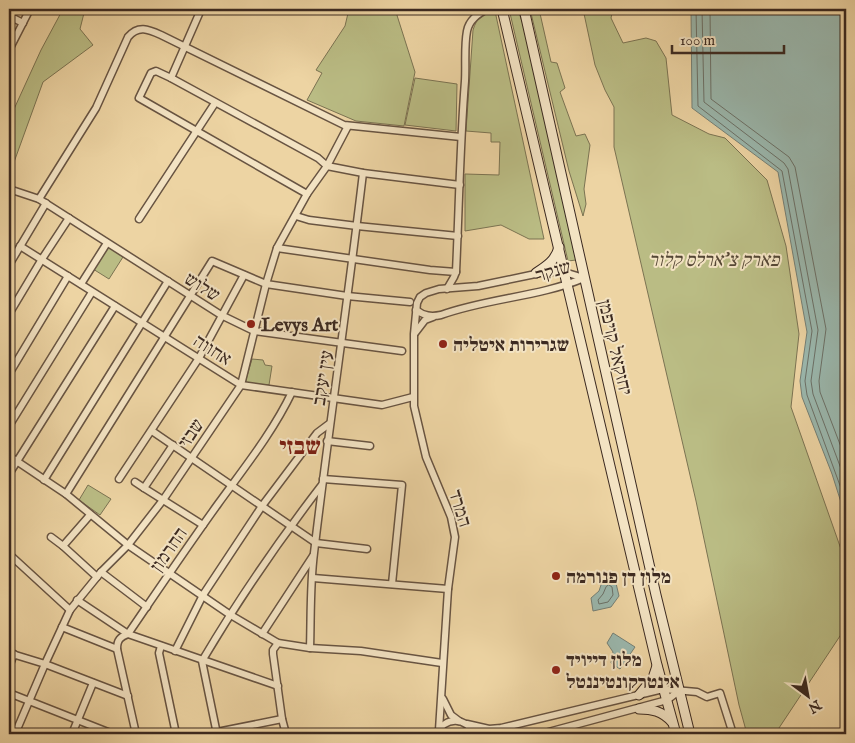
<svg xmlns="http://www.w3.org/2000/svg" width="855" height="743" viewBox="0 0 855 743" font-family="'IM FELL English','Frank Ruhl Libre',serif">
	<rect width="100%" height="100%" fill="#edd4a3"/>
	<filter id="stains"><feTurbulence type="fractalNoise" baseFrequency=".004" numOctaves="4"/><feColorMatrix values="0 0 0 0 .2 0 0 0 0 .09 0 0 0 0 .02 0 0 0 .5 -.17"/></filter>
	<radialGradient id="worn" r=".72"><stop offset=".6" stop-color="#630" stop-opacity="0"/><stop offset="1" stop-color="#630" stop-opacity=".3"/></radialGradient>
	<g fill="#babc84" stroke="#7b7352">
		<path d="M63 9H85L80 29 93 45 43 82 9 176V120L41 50Z"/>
		<path d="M349 9H395L415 72 404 126 356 121 307 100 322 73 316 70 345 26Z"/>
		<path d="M509 9H516L519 13 524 27 576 260 568 261Z"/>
		<path d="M530 9H539L551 62 557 63 565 88 560 92 576 136 585 134 590 145 584 189 586 204 583 216 569 171Z"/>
		<path d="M583 9H613L611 18 623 43 646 38 656 41 666 58 672 115 709 134 725 138 767 180 786 246 799 334 791 407 842 552 846 587V627L775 734H747L739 705 696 501 614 147V107L605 90 595 65Z"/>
		<path d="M495 11 544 239H529L501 225 465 231V174L499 175 500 142H491V133L466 131 473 30C477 17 482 15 495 11Z"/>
		<path d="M415 78 457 84 456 131 405 125Z"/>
		<path d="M107 246 123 257 109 279 93 269Z"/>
		<path d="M252 359 263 360 265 365 272 366 269 385 245 383Z"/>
		<path d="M88 485 111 499 100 515 79 500Z"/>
	</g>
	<g fill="#9ab7ad" stroke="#747f75">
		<path d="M691 9H846V518L832 474 802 397 800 381 807 332 778 172 692 108Z"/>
		<path d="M615 579 619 596 611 607 593 611 591 598 599 591 602 582Z"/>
		<path d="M613 633 635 647 620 669 611 663 613 652 607 643Z"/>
	</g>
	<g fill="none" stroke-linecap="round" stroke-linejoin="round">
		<g stroke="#6b7067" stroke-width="1">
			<path d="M696 9 698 106 782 171 812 331 805 381 807 395 846 502"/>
			<path d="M702 9 704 102 784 163 788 169 818 330 811 381 813 394 846 482"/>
			<path d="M710 9 711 99 789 157 795 167 826 329 819 381 820 392 846 460"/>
			<path d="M609 585 612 587 613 595 608 602 599 604 598 600 603 594 606 587Z"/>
		</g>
		<defs>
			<g id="street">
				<path d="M199 14 171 78 156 71 151 73 139 98 307 194"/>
				<path d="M9 16 23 23"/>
				<path d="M9 50 30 9"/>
				<path d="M171 78 318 158 327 166 363 173 460 185"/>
				<path d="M9 189 39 199 221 315 254 331 402 351"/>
				<path d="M39 199 96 108 128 37C138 25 148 29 161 35L344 125 461 137"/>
				<path d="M296 216 309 220 357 226 458 236"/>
				<path d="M139 219 215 103"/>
				<path d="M20 246 241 385 382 405 413 397"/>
				<path d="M277 248 430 270 456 272"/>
				<path d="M9 265 46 203"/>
				<path d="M81 284 107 243"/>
				<path d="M447 289 454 277 456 272C459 208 460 144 465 81 466 65 464 47 467 31 469 20 478 14 487 9"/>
				<path d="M416 310C424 316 431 317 441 315 488 298 539 297 584 278"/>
				<path d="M9 314 42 259 69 218"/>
				<path d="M415 333 425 320 433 317"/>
				<path d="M9 374 68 276"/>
				<path d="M9 426 92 292"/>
				<path d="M152 431 291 526"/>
				<path d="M327 441 370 446"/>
				<path d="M173 445 144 488 203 525"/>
				<path d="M9 456 66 494 128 545 229 614 278 643 310 648 361 651 442 663"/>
				<path d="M9 474 115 306"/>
				<path d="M119 479 199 358 244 275"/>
				<path d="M323 479 402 485 392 584"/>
				<path d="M44 480 168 281"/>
				<path d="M135 482 144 488"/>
				<path d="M66 494 212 261 266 284 347 296 410 302"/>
				<path d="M90 515 63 546 97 577"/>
				<path d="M294 528 316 543 367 549"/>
				<path d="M51 537 63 546"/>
				<path d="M9 554 70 610"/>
				<path d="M101 572 147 607"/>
				<path d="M313 578 448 589"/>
				<path d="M77 600 128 634 278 686"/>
				<path d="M62 627 117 649"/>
				<path d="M262 634 313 556"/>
				<path d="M278 643 273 650V654L282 719 286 734"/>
				<path d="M161 646 159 653 176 734"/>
				<path d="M310 648C311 617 310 584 314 553 329 426 348 300 363 173"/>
				<path d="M175 651 203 595 262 506 317 433 329 424"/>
				<path d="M9 653 45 664 128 696"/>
				<path d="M9 667 14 654"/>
				<path d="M9 693 113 734"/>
				<path d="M443 699 451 715 459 721"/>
				<path d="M467 724 489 729 501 728 663 689 697 692 707 697 720 693 733 734"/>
				<path d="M439 730 448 589 455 537 451 517 426 457 414 406V334L417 303 420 297 426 293 439 289 478 286 545 272H564L584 278"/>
				<path d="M15 734 45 664 70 610 101 572 128 545 163 500 241 385 266 284 277 248 307 194 327 166 348 126"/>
				<path d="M72 734 93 683"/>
				<path d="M136 734 117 649C117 640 120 637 128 634 158 590 187 547 218 504 244 468 273 432 292 392"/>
				<path d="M207 734 282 719"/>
				<path d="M217 734 202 661C238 600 278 542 321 486"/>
				<path d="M437 734C445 716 466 717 474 734"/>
				<path d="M541 734 667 700 679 691"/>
			</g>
			<g id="secondary">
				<path d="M502 9 657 665 676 734"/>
				<path d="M524 9 656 595 690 734"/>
				<path d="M536 273C547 266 556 260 559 247"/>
				<path d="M639 695 653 678 657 666"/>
				<path d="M639 709C652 709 662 711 672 722"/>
			</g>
		</defs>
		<use href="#street" stroke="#685442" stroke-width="9"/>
		<use href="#secondary" stroke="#3c2a21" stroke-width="11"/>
		<use href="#street" stroke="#f3e3c3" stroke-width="6"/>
		<use href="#secondary" stroke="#f3e3c3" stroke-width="9"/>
	</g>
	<g fill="#8f2418" stroke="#f3e3c3" stroke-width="2">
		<circle cx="251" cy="324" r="5"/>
		<circle cx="443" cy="344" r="5"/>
		<circle cx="556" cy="576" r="5"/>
		<circle cx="556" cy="670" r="5"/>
	</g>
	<g text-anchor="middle" stroke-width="4" stroke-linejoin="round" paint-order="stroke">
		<g font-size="19" font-style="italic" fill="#554735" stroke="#f3e3c3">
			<text x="714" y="266">פארק צ'ארלס קלור</text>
		</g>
		<g font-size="19" fill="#3c2a21" stroke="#f3e3c3">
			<text transform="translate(553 270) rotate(-16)" y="7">שנקר</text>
			<text transform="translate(203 286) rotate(32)" y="7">שלוש</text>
			<text transform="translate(616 347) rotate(77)" y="7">יחזקאל קויפמן</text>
			<text transform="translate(213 349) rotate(33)" y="7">אחווה</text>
			<text transform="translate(322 378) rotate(-81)" y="7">עין יעקב</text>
			<text transform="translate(190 433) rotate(-56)" y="7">שבזי</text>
			<text transform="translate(461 508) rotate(73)" y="7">המרד</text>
			<text transform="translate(168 549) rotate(-55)" y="7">החרמון</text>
		</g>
		<g font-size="19" font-weight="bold" fill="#3c2a21" stroke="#f3e3c3" text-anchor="start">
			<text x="261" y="331">Levys Art</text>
			<text x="453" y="351">שגרירות איטליה</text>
			<text x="566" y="583">מלון דן פנורמה</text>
			<text x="566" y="666">מלון דייויד<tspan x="566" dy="22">אינטרקונטיננטל</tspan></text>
		</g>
		<g font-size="24" font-weight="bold" fill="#7a1f14" stroke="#f3e3c3">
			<text x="300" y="454">שבזי</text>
		</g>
	</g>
	<rect width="855" height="743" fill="none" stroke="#edd4a3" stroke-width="30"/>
	<rect x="10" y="10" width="835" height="723" fill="none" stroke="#3c2a21" stroke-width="2.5"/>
	<rect x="15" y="15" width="825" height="713" fill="none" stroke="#3c2a21"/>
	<g transform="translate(808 696) rotate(148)" stroke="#f3e3c3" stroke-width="4" paint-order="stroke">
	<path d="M0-4L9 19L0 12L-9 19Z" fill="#3c2a21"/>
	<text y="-8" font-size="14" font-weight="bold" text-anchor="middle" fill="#3c2a21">N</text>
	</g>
	<path d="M672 45v8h112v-8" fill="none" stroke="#3c2a21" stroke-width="2.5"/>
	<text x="680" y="45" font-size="15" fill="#3c2a21" stroke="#f3e3c3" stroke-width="4" paint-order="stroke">100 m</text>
	<rect width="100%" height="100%" filter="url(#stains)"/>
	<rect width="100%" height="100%" fill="url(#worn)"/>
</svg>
